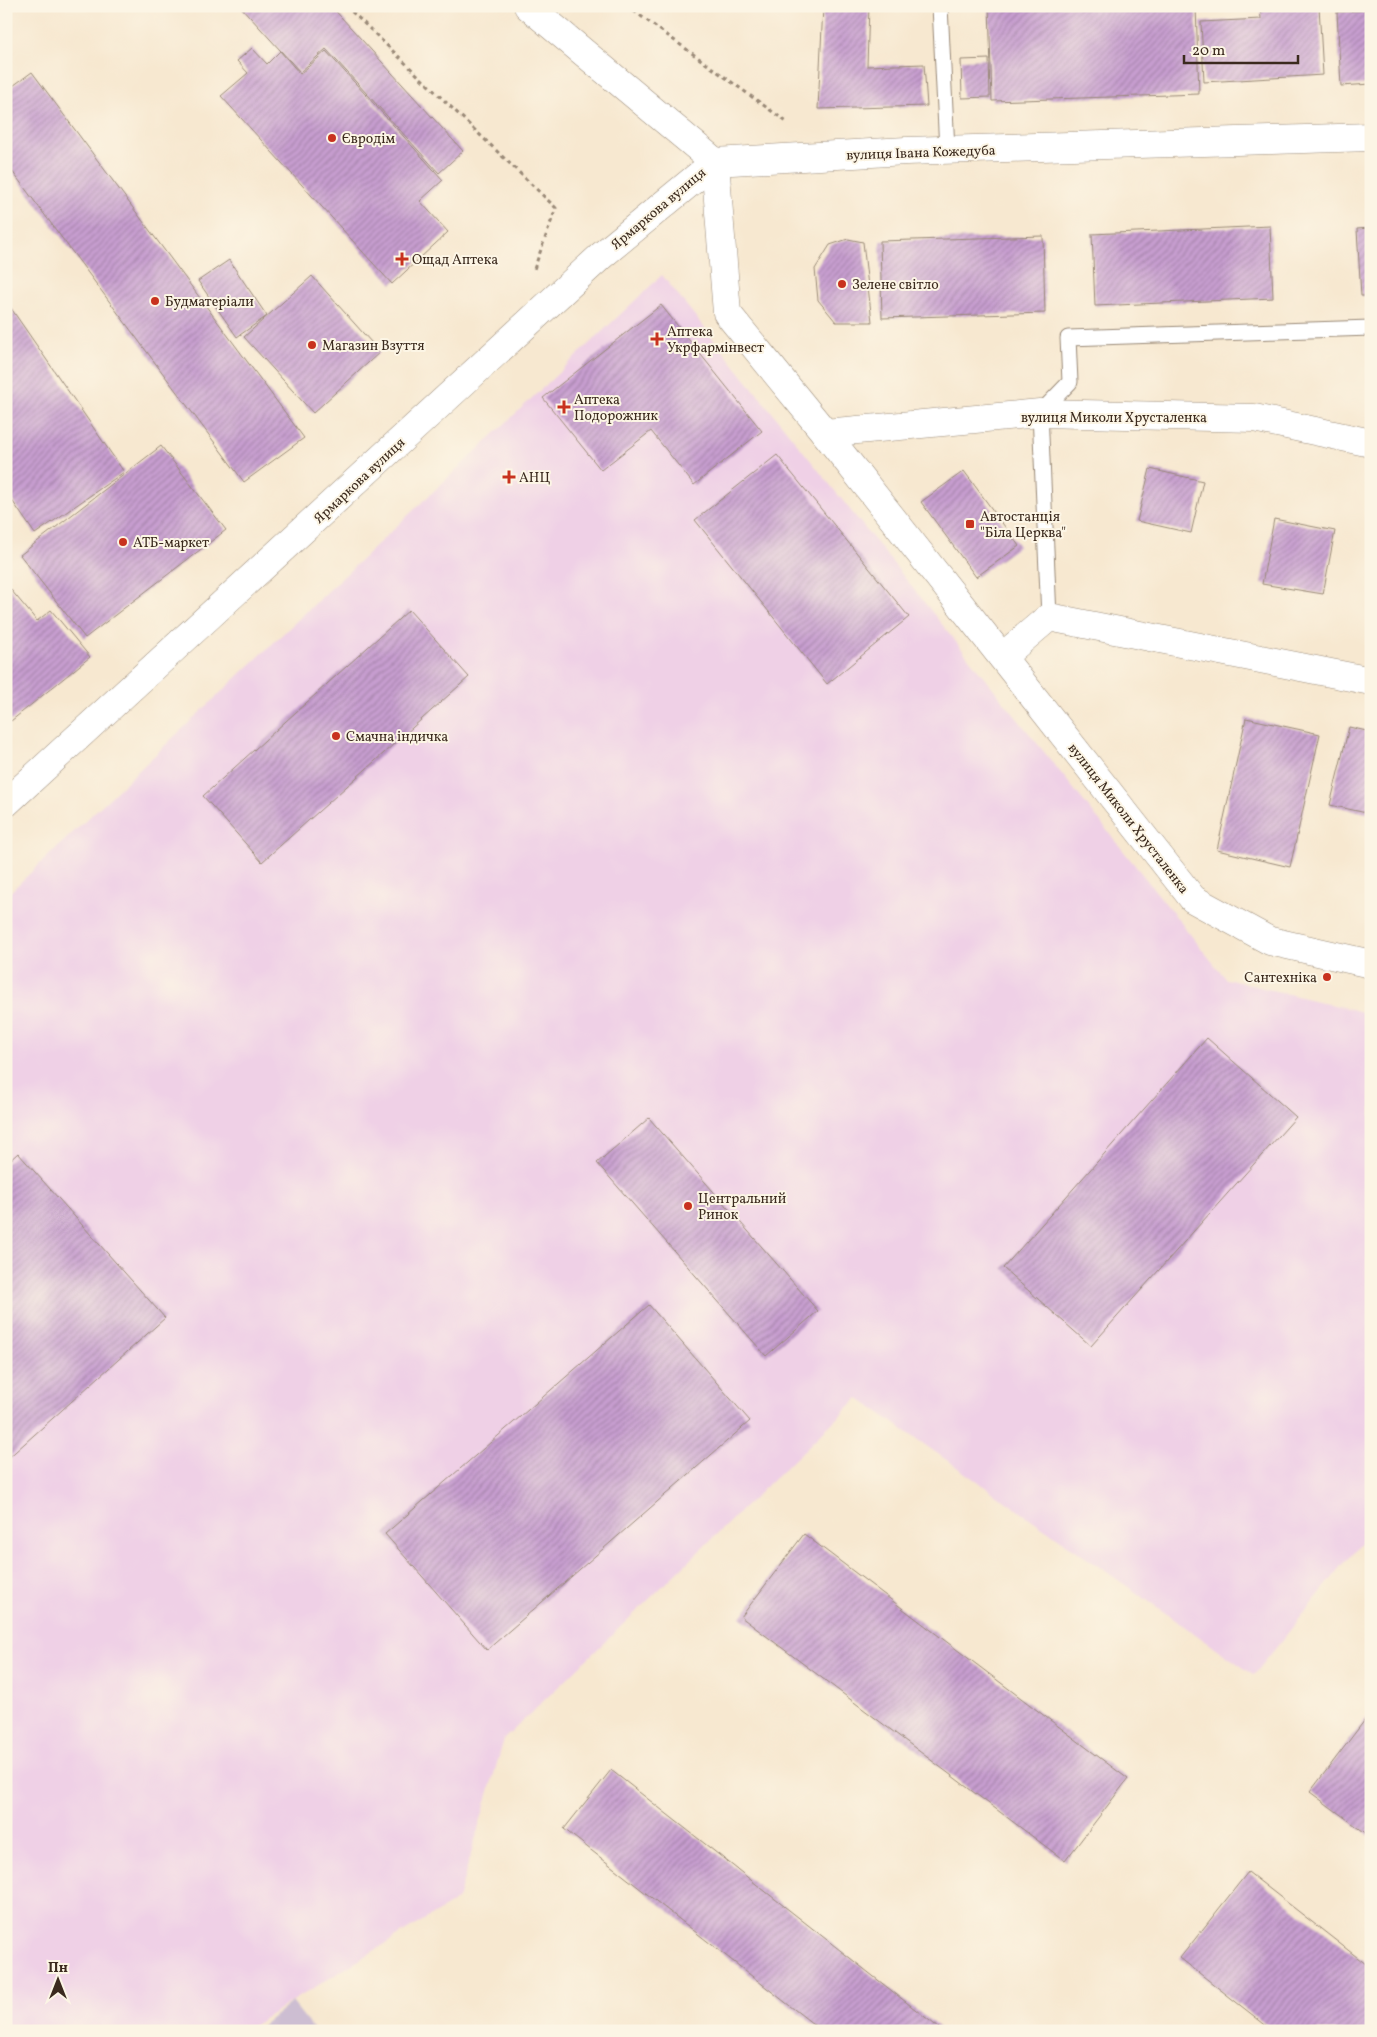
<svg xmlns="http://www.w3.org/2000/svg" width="1377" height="2037" viewBox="0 0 1377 2037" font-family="Vollkorn,serif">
	<defs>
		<pattern id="building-hatch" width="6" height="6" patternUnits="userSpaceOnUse" patternTransform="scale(1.25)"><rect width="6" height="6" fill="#c79ed0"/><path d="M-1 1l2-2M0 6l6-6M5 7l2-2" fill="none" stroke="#a381a8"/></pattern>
	</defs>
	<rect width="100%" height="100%" fill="#fcf5e5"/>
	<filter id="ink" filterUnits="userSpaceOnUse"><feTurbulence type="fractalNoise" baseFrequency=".02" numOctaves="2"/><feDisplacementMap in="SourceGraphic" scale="10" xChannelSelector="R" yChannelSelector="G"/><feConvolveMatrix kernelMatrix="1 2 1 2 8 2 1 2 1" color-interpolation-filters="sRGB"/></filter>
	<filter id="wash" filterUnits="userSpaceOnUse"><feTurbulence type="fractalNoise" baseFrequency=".0096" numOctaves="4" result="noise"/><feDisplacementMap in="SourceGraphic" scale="20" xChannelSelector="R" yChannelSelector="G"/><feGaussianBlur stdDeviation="1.12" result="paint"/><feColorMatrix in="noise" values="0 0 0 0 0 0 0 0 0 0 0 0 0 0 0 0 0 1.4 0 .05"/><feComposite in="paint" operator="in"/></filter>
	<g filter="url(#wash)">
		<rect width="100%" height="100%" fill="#f7e8d0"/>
		<path fill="#efd0e6" d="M662 275 1226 979 1371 1014V1530L1254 1675 858 1398 504 1739 458 1899 244 2031H6V896Z"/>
		<path fill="#cdbed2" d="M292 2002 315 2031H255Z"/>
		<g id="blocks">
			<g fill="url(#building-hatch)">
				<path d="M240 6H331L463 151 439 173 326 49 300 72Z"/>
				<path d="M823 6H869L867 66 924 64 927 106 818 109Z"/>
				<path d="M989 6H1196L1199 94 992 101Z"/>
				<path d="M1260 6H1319L1323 75 1204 82 1201 22 1261 19Z"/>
				<path d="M1371 10V84L1341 86 1337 12Z"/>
				<path d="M252 48 267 64 280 51 300 74 326 51 443 180 420 201 448 232 392 284 221 96 248 73 237 61Z"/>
				<path d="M989 59 990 97 962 98 961 60Z"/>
				<path d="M32 72 304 438 244 482 6 163V91Z"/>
				<path d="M1270 226 1273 298 1095 306 1092 234Z"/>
				<path d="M1371 228V296H1361L1357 229Z"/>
				<path d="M1043 236 1045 313 882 318 880 241Z"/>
				<path d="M848 239 863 242 872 322H836L818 300 815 269 830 245Z"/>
				<path d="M229 260 267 316 237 337 198 281Z"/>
				<path d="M312 276 380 352 313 413 244 337Z"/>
				<path d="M6 301 124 472 35 534 9 496 6 498Z"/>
				<path d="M661 305 762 431 694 485 651 431 601 470 543 398Z"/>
				<path d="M161 446 226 530 85 638 20 555Z"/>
				<path d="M777 455 909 617 827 684 695 520Z"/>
				<path d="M1150 469 1203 481 1191 533 1137 521Z"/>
				<path d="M964 471 1019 546 976 577 921 502Z"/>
				<path d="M1274 519 1335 531 1323 594 1262 584Z"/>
				<path d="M6 584 37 621 51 610 90 657 11 721 6 715Z"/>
				<path d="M409 610 469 677 262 862 203 796Z"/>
				<path d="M1246 718 1320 734 1290 867 1217 850Z"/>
				<path d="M1349 727 1371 732V814L1330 805Z"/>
				<path d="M1207 1038 1296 1117 1091 1346 1003 1268Z"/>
				<path d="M649 1118 818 1311 766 1356 597 1163Z"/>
				<path d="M18 1153 165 1318 6 1460V1164Z"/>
				<path d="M649 1305 750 1421 487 1650 385 1534Z"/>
				<path d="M804 1534 1128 1779 1065 1861 741 1617Z"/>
				<path d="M1371 1712V1837L1310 1792Z"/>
				<path d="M611 1770 939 2028 937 2031H822L564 1829Z"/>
				<path d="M1248 1872 1371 1968V2031H1273L1180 1958Z"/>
			</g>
		</g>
	</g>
	<g filter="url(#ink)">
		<use href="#blocks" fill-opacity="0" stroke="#998977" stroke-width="1"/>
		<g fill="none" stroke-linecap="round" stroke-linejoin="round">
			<defs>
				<g id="service">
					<path d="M940 6 947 150"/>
					<path d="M1049 617 1040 413 1070 382 1068 338 1371 328"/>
				</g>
				<g id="minor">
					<path d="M528 6 715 162 727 313 825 433 1193 899 1270 941 1371 964"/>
					<path d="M825 433 1040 413 1254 418 1371 443"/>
					<path d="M1002 657 1049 617 1371 681"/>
				</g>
				<path id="tertiary" d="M6 803 601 256 715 162 906 151 1371 137"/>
			</defs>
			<use href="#service" stroke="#998977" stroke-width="17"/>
			<use href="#minor" stroke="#998977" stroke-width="29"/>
			<use href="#tertiary" stroke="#998977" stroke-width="29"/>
			<g stroke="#998977" stroke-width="3" stroke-dasharray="4 4" stroke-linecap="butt">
				<path d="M346 6 556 208 534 269"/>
				<path d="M627 6 788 123"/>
			</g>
			<use href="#service" stroke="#fff" stroke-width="15"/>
			<use href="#minor" stroke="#fff" stroke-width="28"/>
			<use href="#tertiary" stroke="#fff" stroke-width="28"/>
		</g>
	</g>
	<g fill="#c8321e" stroke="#fcf5e5" stroke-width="2">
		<circle cx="332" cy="138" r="5"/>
		<path d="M399.5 251.5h5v5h5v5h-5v5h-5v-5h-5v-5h5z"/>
		<circle cx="842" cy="284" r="5"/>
		<circle cx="155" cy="301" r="5"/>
		<path d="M654.5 331.5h5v5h5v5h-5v5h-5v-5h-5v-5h5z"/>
		<circle cx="312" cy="345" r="5"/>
		<path d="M561.5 399.5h5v5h5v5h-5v5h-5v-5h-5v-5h5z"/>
		<path d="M506.5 469.5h5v5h5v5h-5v5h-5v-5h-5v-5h5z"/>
		<rect x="965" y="519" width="10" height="10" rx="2.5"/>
		<circle cx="123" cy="542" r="5"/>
		<circle cx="336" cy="736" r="5"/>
		<circle cx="1327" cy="977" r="5"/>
		<circle cx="688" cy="1206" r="5"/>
	</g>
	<g text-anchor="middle" stroke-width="4" stroke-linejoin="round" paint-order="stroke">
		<g font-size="14" fill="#3b2a1e" stroke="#fcf5e5" text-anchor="start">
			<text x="342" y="143">Євродім</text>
			<text x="412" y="264">Ощад Аптека</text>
			<text x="852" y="289">Зелене світло</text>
			<text x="165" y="306">Будматеріали</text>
			<text x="667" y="336">Аптека<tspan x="667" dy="16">Укрфармінвест</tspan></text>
			<text x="322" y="350">Магазин Взуття</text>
			<text x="574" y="404">Аптека<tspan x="574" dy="16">Подорожник</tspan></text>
			<text x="519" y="482">АНЦ</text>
			<text x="980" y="521">Автостанція<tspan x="980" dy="16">"Біла Церква"</tspan></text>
			<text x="133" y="547">АТБ-маркет</text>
			<text x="346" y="741">Смачна індичка</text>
			<text x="1317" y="982" text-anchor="end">Сантехніка</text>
			<text x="698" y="1203">Центральний<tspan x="698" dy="16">Ринок</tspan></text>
		</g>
		<g font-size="14" fill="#3b2a1e" stroke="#fcf5e5">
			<text transform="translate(921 152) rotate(-2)" y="5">вулиця Івана Кожедуба</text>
			<text transform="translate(658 208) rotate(-40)" y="5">Ярмаркова вулиця</text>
			<text x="1114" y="422">вулиця Миколи Хрусталенка</text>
			<text transform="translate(359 480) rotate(-43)" y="5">Ярмаркова вулиця</text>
			<text transform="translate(1129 818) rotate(52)" y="5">вулиця Миколи Хрусталенка</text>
		</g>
	</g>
	<rect width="1377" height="2037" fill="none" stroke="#fcf5e5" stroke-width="25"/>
	<g transform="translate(58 1980)" stroke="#fcf5e5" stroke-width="4" paint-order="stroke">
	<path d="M0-4L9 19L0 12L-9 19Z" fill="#3b2a1e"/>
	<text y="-8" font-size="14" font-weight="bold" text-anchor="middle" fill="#3b2a1e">Пн</text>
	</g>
	<path d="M1184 55v8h114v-8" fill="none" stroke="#3b2a1e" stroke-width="2.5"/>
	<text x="1192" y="55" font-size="15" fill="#3b2a1e" stroke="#fcf5e5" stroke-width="4" paint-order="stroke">20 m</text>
</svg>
